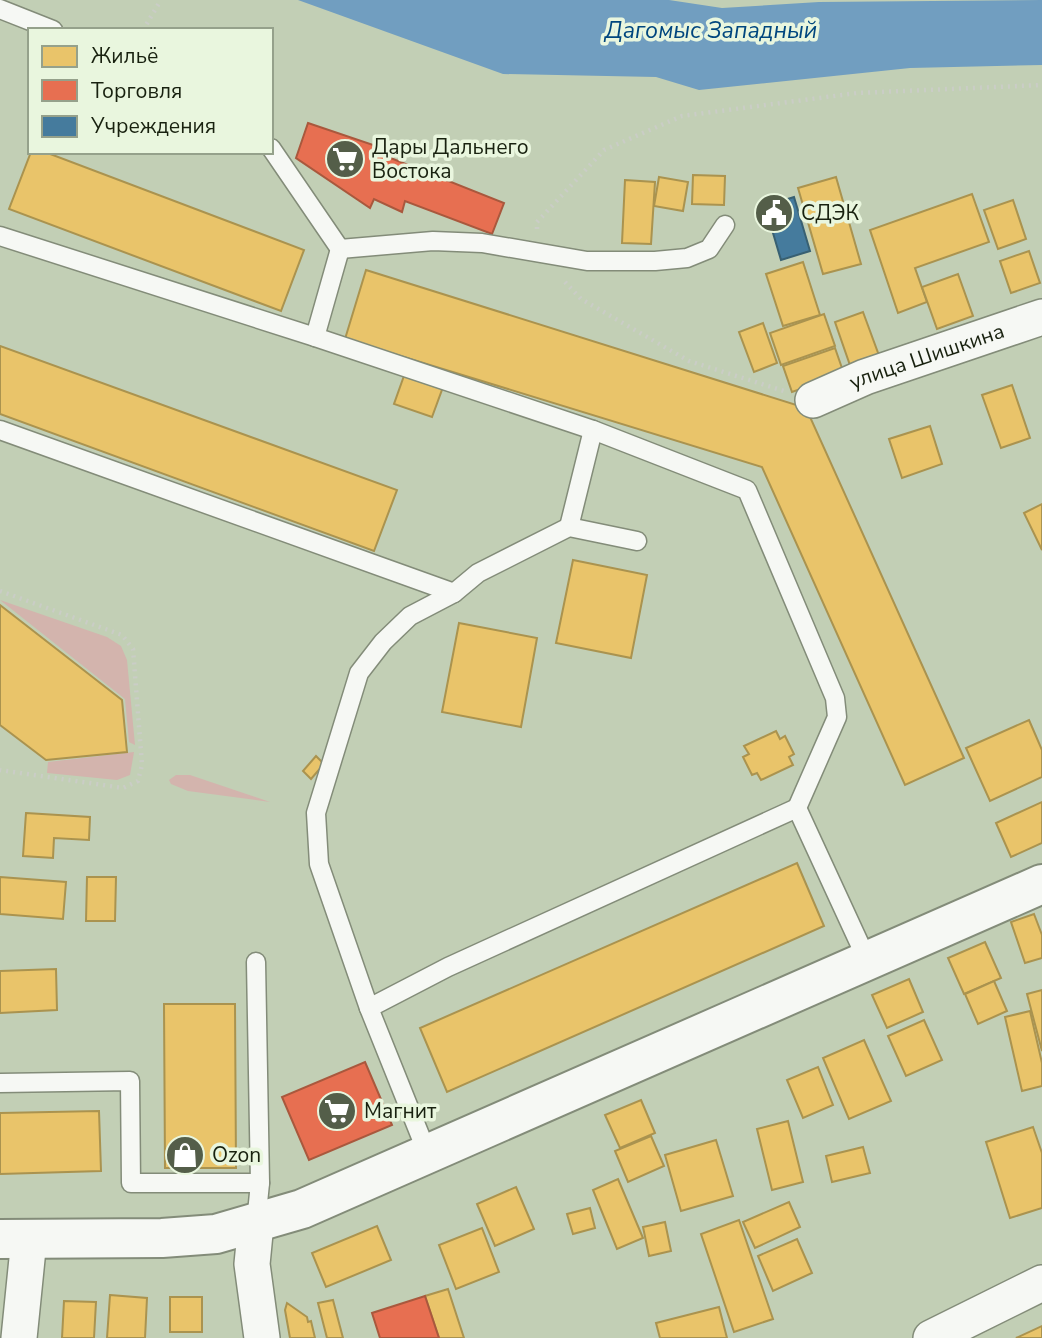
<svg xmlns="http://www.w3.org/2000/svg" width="1042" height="1338" viewBox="0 0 1042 1338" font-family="'Nunito Sans',sans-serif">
	<rect width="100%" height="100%" fill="#c2cfb5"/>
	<g fill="#d3b4ad">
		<path d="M0 600 107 637 121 646 127 660 135 745 129 742 125 699Z"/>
		<path d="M134 752 130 775 117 780 47 773 48 762Z"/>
		<path d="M176 775H190L270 802 188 791 171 784 169 780Z"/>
	</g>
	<path fill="#719ec0" d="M298 0H669L722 8 819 2 1042 0V65L910 68 699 90 656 77 503 74Z"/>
	<g fill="#e9c46a" stroke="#aa934f" stroke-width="2">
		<path d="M31 152H45L304 250 281 311 9 209Z"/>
		<path d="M693 175 725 176 724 205 692 204Z"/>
		<path d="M659 177 688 182 683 211 654 206Z"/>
		<path d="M836 177 861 264 823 274 798 188Z"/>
		<path d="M625 180 655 182 651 244 622 243Z"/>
		<path d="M972 194 989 242 915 268 927 302 898 313 870 230Z"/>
		<path d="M1013 200 1026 239 998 249 984 210Z"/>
		<path d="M1029 251 1040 283 1011 293 1000 261Z"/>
		<path d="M803 262 820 315 783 326 766 274Z"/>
		<path d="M366 270 806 408 964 758 905 785 762 467 345 339Z"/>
		<path d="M958 274 973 316 937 329 922 287Z"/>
		<path d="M863 312 881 361 852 371 835 322Z"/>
		<path d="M824 314 835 346 781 365 770 333Z"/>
		<path d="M763 323 777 363 754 372 739 332Z"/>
		<path d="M0 346 397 490 374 551 0 414Z"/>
		<path d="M835 348 844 374 792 392 783 366Z"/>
		<path d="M405 373 443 387 432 417 394 404Z"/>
		<path d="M1012 385 1030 438 1001 448 982 395Z"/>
		<path d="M930 426 942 464 902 478 889 439Z"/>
		<path d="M1042 504V550L1024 513Z"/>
		<path d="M573 560 647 575 631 658 556 643Z"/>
		<path d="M0 605 122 700 127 752 46 760 0 725Z"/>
		<path d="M459 623 537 638 521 727 442 712Z"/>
		<path d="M1029 720 1042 750V777L990 801 966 748Z"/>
		<path d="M776 731 780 739 785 736 794 754 789 757 793 765 761 780 757 773 752 775 743 757 749 754 744 746Z"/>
		<path d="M316 756 324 764 311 779 303 771Z"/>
		<path d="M1042 802V843L1011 857 996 823Z"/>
		<path d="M26 813 90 817 89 840 54 838 53 858 23 856Z"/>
		<path d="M797 863 824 926 447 1092 420 1028Z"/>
		<path d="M0 877 66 882 63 919 0 914Z"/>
		<path d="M87 877H116L115 921H86Z"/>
		<path d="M1034 914 1042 935V958L1025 963 1011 922Z"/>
		<path d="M985 942 1001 978 964 994 948 958Z"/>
		<path d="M56 969 57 1010 0 1013V971Z"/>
		<path d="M909 979 923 1012 887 1028 872 995Z"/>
		<path d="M994 981 1007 1011 978 1024 965 994Z"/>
		<path d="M1042 990V1051L1027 994Z"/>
		<path d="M164 1004H235L236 1168H165Z"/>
		<path d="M1030 1011 1042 1063V1086L1022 1091 1005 1017Z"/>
		<path d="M924 1020 942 1060 906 1076 888 1036Z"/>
		<path d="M864 1040 891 1101 849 1119 823 1058Z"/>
		<path d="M818 1067 833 1105 803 1118 787 1080Z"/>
		<path d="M641 1100 655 1133 620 1148 605 1115Z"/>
		<path d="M99 1111 101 1171 0 1174V1113Z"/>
		<path d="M788 1121 803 1182 772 1190 757 1129Z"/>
		<path d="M1033 1127 1042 1153V1208L1010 1218 986 1142Z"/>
		<path d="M651 1136 664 1166 628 1182 615 1151Z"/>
		<path d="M716 1140 733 1196 681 1211 665 1155Z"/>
		<path d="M863 1147 870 1173 832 1182 826 1156Z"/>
		<path d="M618 1179 643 1238 617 1249 593 1190Z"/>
		<path d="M516 1187 534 1229 495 1246 477 1204Z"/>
		<path d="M789 1202 800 1227 755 1248 743 1222Z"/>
		<path d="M590 1208 595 1228 573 1234 567 1214Z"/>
		<path d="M739 1220 773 1319 734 1332 701 1234Z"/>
		<path d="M665 1222 671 1251 649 1256 643 1227Z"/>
		<path d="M377 1226 391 1260 326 1287 312 1253Z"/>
		<path d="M482 1228 499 1272 456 1289 439 1245Z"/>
		<path d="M797 1239 812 1273 773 1291 758 1256Z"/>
		<path d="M448 1289 464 1338H439L425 1296Z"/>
		<path d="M110 1295 147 1298 145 1338H107Z"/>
		<rect x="170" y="1297" width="32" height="35"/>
		<path d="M333 1300 343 1338H327L318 1303Z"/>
		<path d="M64 1301 96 1302 94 1338H62Z"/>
		<path d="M287 1303 307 1317 308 1322 311 1321 315 1338H290L285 1310Z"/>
		<path d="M719 1307 727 1338H660L656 1323Z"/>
		<path d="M1042 1326V1338H1016Z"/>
	</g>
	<g fill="#e76f51" stroke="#a9583d" stroke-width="2">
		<path d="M308 123 391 151 388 157 504 203 492 234 405 201 402 212 374 199 370 208 296 158Z"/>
		<path d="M365 1062 392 1125 309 1160 282 1097Z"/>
		<path d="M425 1296 439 1338H380L372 1313Z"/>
	</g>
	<path fill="#457b9d" stroke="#386072" stroke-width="2" d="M794 197 810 251 781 260 765 206Z"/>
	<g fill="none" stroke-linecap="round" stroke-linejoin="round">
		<defs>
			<g id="lane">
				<path d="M0 9 53 30"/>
				<path d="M271 148 340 249 433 241 482 243 587 261H655L687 258 709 249 725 225"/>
				<path d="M0 236 315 337"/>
				<path d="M340 249 315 337 593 430 747 490 835 698 837 717 797 808"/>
				<path d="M0 430 454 593"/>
				<path d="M569 527 593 430"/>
				<path d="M256 962 260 1183"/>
				<path d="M369 1008 319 864 316 813 359 673 383 642 410 616 454 593 478 573 569 527 637 541"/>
				<path d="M0 1083 130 1081 131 1183H260L256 1223"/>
				<path d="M428 1155 369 1008 448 967 797 808 868 962"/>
			</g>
			<g id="street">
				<path id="s1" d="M813 400 865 377 1042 317"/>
				<path d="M256 1223 252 1264 262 1338"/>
				<path d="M19 1338 29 1239"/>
				<path d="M931 1338 1042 1283"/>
			</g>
			<path id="secondary" d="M0 1239 162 1238 216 1234 302 1209 1042 884"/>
		</defs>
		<use href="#lane" stroke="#838c79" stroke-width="21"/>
		<use href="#street" stroke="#838c79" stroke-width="38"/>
		<use href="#secondary" stroke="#838c79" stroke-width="42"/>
		<g stroke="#cacdc6" stroke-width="4.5" stroke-dasharray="2 5" stroke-linecap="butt">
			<path d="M143 30 161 0"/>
			<path d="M537 229V222L604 150 682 116 857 93 1042 85"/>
			<path d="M565 282 581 299 689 361 784 391"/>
			<path d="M0 591 122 635 133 649 142 765 138 781 123 788 0 770"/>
		</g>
		<use href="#lane" stroke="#f6f8f4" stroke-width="18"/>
		<use href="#street" stroke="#f6f8f4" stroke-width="35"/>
		<use href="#secondary" stroke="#f6f8f4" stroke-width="38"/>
	</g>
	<defs>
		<symbol id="supermarket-disc" viewBox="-11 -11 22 22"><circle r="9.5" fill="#545e49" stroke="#e9f6de"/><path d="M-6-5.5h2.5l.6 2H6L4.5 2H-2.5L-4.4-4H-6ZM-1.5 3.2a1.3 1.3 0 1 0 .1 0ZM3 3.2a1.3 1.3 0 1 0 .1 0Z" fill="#fff"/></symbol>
		<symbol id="civic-disc" viewBox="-11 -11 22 22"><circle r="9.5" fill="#545e49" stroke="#e9f6de"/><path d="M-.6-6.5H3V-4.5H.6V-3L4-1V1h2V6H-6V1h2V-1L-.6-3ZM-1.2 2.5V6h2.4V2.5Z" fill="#fff"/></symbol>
		<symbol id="shop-disc" viewBox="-11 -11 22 22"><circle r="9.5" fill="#545e49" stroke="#e9f6de"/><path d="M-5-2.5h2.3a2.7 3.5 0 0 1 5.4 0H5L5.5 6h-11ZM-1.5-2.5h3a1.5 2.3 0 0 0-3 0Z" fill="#fff"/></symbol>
	</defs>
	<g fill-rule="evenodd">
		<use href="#supermarket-disc" x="323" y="137" width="44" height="44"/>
		<use href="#civic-disc" x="752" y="191" width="44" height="44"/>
		<use href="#supermarket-disc" x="315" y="1089" width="44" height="44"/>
		<use href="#shop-disc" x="163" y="1133" width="44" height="44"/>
	</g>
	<g text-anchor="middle" stroke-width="7" stroke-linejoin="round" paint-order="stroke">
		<g font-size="21" fill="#18210f" stroke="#e9f6de" text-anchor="start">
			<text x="372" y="154">Дары Дальнего<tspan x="372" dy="24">Востока</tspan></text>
			<text x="801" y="220">СДЭК</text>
			<text x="364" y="1118">Магнит</text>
			<text x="212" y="1162">Ozon</text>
		</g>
		<g font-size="21" fill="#18210f" stroke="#e9f6de">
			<text dy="7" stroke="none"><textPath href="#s1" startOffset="122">улица Шишкина</textPath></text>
		</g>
		<g font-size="23" font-style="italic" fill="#00467e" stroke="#e9f6de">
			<text x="711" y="38">Дагомыс Западный</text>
		</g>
	</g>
	<rect x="28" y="28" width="245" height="126" fill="#e9f6de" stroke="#95a18b" stroke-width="2"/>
	<rect x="42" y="46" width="35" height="21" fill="#e9c46a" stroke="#95a18b" stroke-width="2"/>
	<text x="91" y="63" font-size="21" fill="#18210f">Жильё</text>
	<rect x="42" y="80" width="35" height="21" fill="#e76f51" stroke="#95a18b" stroke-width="2"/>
	<text x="91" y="98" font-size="21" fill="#18210f">Торговля</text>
	<rect x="42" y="116" width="35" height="21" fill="#457b9d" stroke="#95a18b" stroke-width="2"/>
	<text x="91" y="133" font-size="21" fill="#18210f">Учреждения</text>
</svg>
